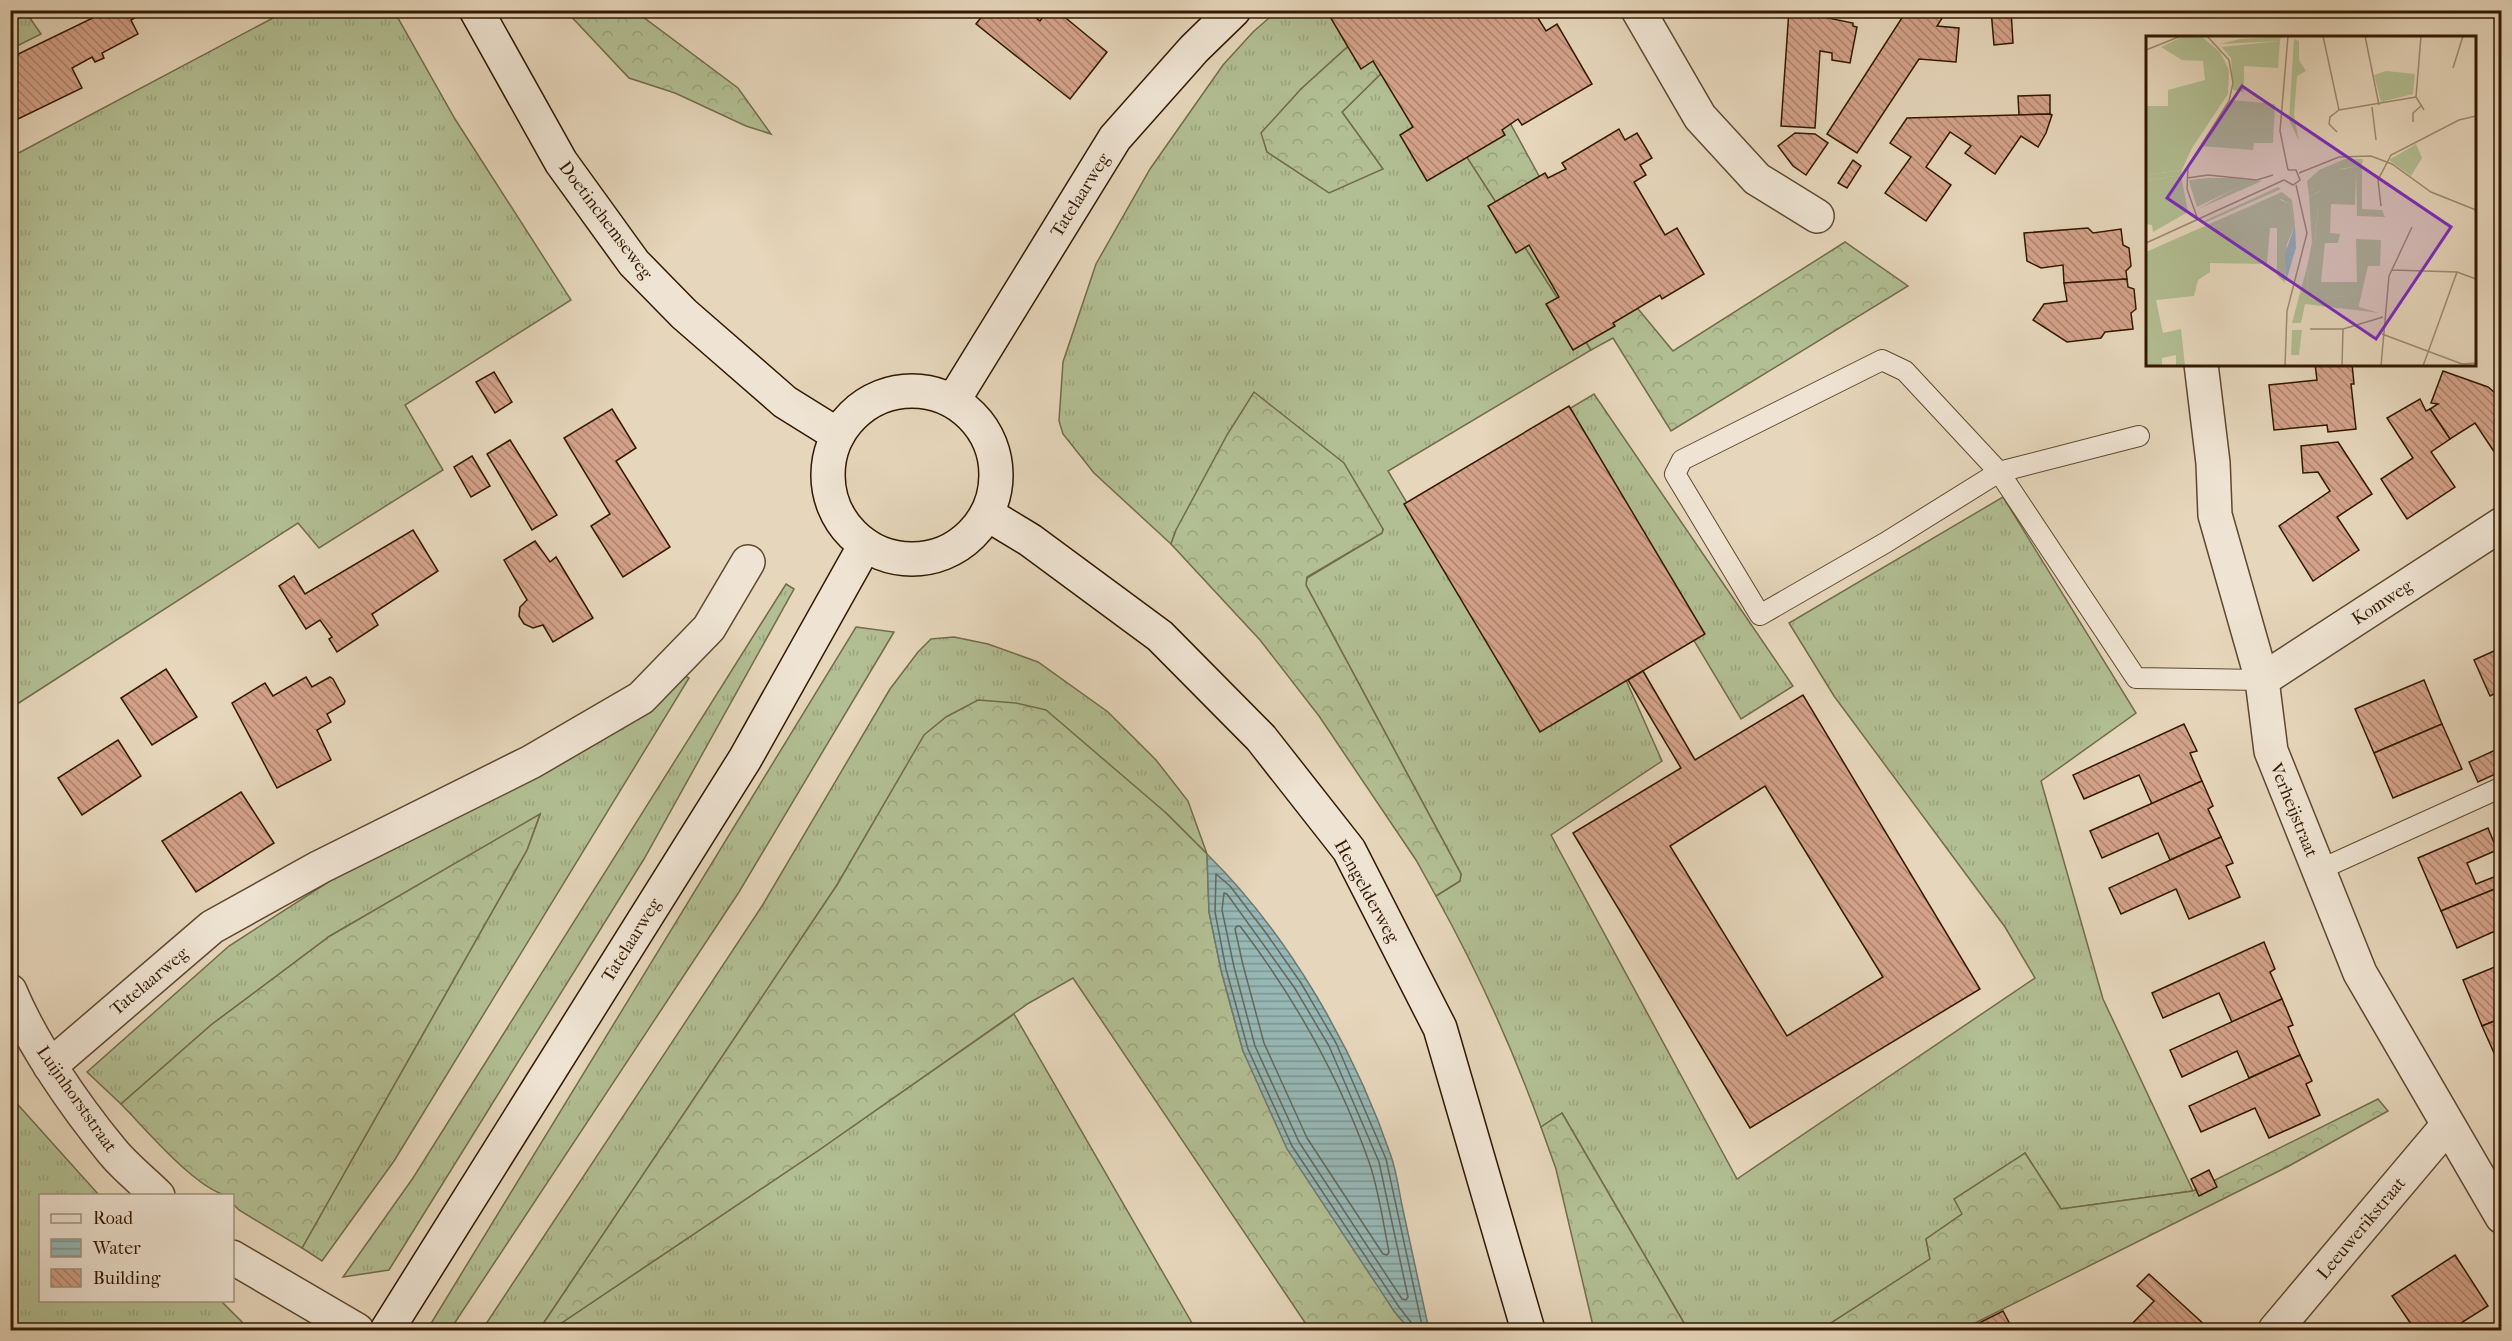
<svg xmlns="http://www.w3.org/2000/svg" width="2512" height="1341" viewBox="0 0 2512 1341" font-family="'IM FELL French Canon',serif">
	<defs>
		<pattern id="grass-tufts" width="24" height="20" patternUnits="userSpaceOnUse" patternTransform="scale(1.5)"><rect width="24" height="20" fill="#b2be93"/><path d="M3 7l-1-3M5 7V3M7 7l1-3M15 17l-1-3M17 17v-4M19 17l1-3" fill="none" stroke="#9aa37d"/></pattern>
		<pattern id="forest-crowns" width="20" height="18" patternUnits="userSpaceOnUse" patternTransform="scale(1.5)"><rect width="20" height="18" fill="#b2be93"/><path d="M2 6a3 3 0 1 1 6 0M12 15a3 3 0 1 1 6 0" fill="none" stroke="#9aa37d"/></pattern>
		<pattern id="water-rules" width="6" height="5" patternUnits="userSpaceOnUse" patternTransform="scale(1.5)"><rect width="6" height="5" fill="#97b8b6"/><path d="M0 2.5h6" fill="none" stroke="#7c9592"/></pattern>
		<pattern id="building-back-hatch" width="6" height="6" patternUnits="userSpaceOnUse" patternTransform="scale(1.5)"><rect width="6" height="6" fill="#d4a28a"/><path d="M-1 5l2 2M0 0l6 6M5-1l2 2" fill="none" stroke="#ad836e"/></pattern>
	</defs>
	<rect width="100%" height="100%" fill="#e6d6bb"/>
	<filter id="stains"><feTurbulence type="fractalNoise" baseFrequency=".00333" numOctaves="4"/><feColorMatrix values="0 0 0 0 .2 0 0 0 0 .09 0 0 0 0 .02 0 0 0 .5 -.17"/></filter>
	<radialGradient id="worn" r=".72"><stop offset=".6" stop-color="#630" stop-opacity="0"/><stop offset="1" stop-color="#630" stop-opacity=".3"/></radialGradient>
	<g fill="url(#grass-tufts)" stroke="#726c4a" stroke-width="1.5">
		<path d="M11 10 25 11 41 34 11 49Z"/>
		<path d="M288 10 394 11 455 119 571 300 405 405 443 470 319 548 298 523 11 708V157Z"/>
		<path d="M1277 11H1387L1301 89 1262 133 1267 152 1382 168 1342 112 1404 51 1425 92 1591 350 1388 471 1542 730 1626 680 1662 761 1551 835 1737 1179 2035 978 2005 927 1834 696 1789 623 2003 497 2136 713 2041 781 2103 999 2193 1191 2061 1209 2025 1153 1962 1214 1926 1239 1930 1259 1920 1267 1820 1330H1688L1562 1113 1541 1127C1512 1047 1477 970 1436 896L1460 881 1461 874 1306 585 1307 578 1382 533 1383 529 1176 530 1171 544 1094 473 1063 434 1059 421 1063 362 1096 264 1150 169 1223 65 1253 32Z"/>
		<path d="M1594 394 1793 686 1741 719 1693 639 1569 409Z"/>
		<path d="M786 584 794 589 644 859 389 1270 343 1277 413 1178Z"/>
		<path d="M856 627 894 632 739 892 450 1330H427Z"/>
		<path d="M954 637 988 644 1038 662 1108 712 1156 760 1188 801 1207 854 1165 812 925 735 837 885 539 1330H482L762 906 890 689 918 652 931 639Z"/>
		<path d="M683 675 689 678 394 1161 322 1261 302 1248 527 850 540 815 330 936 211 1025 121 1104 87 1072 229 946 417 825Z"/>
		<path d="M1014 1014 1196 1330H551L819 1150Z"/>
		<path d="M11 1097 99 1195 40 1196V1300L221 1301 242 1322 246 1330H11Z"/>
	</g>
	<g fill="url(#forest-crowns)" stroke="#726c4a" stroke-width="1.5">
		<path d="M566 11H635L738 88 771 134 746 126 675 93 629 78Z"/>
		<path d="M1387 11 1464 39 1561 216 1673 351 1845 242 1908 286 1671 431 1613 338 1591 350 1425 92 1404 51 1342 112 1383 169 1329 193 1267 152 1261 133 1301 89Z"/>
		<path d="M1254 392 1344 463 1383 529 1382 533 1307 577 1306 585 1461 874 1460 881 1436 896 1416 860 1319 716 1260 640 1171 544 1176 530 1227 435Z"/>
		<path d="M978 700 1016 703 1046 710 1165 812 1207 854 1209 912 1221 970 1243 1051 1394 1311 1410 1330H1310L1073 978 1029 1003 819 1150 551 1330H539L837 885 924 735 946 717Z"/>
		<path d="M540 814 527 850 302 1248 239 1210 233 1204 232 1196C201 1196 144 1127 121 1104L211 1025 330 936Z"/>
		<path d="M2378 1099 2388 1111 2287 1167 1961 1330H1820L1930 1259 1926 1239 1962 1214 1954 1199 2025 1153 2061 1209 2193 1191Z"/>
		<path d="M1562 1113 1688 1330H1594L1556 1169 1541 1127Z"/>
	</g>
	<path fill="url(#water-rules)" stroke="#6f786d" stroke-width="1.5" d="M1207 854C1288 934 1354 1048 1391 1156 1397 1173 1399 1192 1403 1210 1412 1250 1420 1290 1429 1330H1410L1394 1311 1287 1149 1243 1051 1221 970 1209 912Z"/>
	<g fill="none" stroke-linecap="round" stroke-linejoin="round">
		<g stroke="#64685b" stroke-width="1.5">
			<path d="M1224 893 1227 894 1294 987 1329 1046 1379 1162 1408 1297 1406 1300 1402 1299 1299 1142 1255 1046 1234 967 1222 910Z"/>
			<path d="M1237 926H1240C1295 998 1339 1077 1369 1162 1379 1190 1383 1223 1389 1252L1387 1255 1383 1254 1307 1138 1264 1043 1243 965 1235 929Z"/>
			<path d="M1414 1330 1413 1325 1399 1307 1292 1146 1248 1049 1226 969 1215 912 1216 874 1230 886 1266 933 1301 983 1336 1043 1386 1159 1423 1330"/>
		</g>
	</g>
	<g fill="url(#building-back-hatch)" stroke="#321900" stroke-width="1.5" fill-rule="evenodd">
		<path d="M109 10H148L131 20 138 34 102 53 104 58 95 62 92 57 72 68 82 88 16 120 10 108V58Z"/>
		<path d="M987 10H1027L1040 21 1048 10H1056L1107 52 1070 99 976 24Z"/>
		<path d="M1326 10H1533L1546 31 1557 24 1592 84 1522 125 1518 119 1502 130 1505 135 1427 181 1400 135 1413 127 1373 61 1361 69Z"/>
		<path d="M1789 10H1823V17L1853 23V26L1857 27 1850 63 1832 60V53L1820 51 1815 128 1781 126Z"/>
		<path d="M1907 10 1946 12 1937 26 1959 28 1956 62 1919 59 1857 153 1827 134Z"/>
		<path d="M1991 10H2011L2013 43 1994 45Z"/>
		<path d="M2050 95V114L2019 115 2018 96Z"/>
		<path d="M2050 114 2052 115 2046 133 2038 147 2021 136 1995 174 1965 153 1971 146 1950 132 1926 167 1951 185 1926 221 1885 193 1911 157 1890 143 1907 118Z"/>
		<path d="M1619 129 1625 140 1637 133 1652 158 1640 165 1646 175 1634 182 1665 235 1677 228 1704 274 1662 299 1660 295 1613 323 1615 326 1573 350 1546 304 1559 297 1529 245 1516 253 1488 206 1545 173 1548 178 1566 169 1562 163Z"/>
		<path d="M1795 133 1815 134 1828 143 1806 175 1793 166 1778 146Z"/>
		<path d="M1853 160 1861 166 1847 188 1838 183Z"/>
		<path d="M2088 228 2093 233 2121 229 2123 245 2129 248 2131 266 2126 271 2127 279 2064 283 2063 265 2041 268 2027 261 2024 233Z"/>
		<path d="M2127 279 2128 287 2134 289 2136 309 2131 313 2133 329 2105 332 2101 338 2067 342 2033 320 2044 304 2067 301 2064 283Z"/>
		<path d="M2315 364H2352L2354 384H2351L2356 429 2328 432 2327 425 2274 430 2269 385 2317 380Z"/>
		<path d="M2443 371 2488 387 2502 399V458L2499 459 2475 423 2450 439 2430 409 2438 404 2431 403Z"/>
		<path d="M494 372 512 402 495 413 476 382Z"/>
		<path d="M2420 399 2426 411 2430 409 2450 439 2431 452 2455 487 2407 519 2381 479 2413 458 2387 418Z"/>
		<path d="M1569 406 1705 634 1540 732 1404 504Z"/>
		<path d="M612 409 636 448 616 461 670 547 623 577 591 526 610 514 564 438Z"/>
		<path d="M510 440 557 515 532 530 487 454Z"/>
		<path d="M2338 442 2372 494 2337 517 2359 550 2313 581 2279 526 2330 491 2318 472 2303 473 2301 446Z"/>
		<path d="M472 456 490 486 471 497 454 467Z"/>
		<path d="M413 530 438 571 372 614 378 625 337 652 329 639 332 637 320 620 306 629 279 586 294 576 305 594Z"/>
		<path d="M535 541 550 562 556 557 593 618 553 642 543 625 533 628 524 624 519 616 520 607 527 600 504 560Z"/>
		<path d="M2494 651 2502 667V690L2490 696 2474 660Z"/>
		<path d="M166 669 197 717 152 745 121 698Z"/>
		<path d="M1643 671 1695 760 1803 695 1980 989 1750 1128 1573 833 1681 768 1628 680ZM1765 786 1883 977 1787 1036 1670 846Z"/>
		<path d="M306 677 312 687 330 677 333 679 345 701 344 704 327 714 331 722 317 730 331 760 277 788 232 703 265 683 273 696Z"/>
		<path d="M2424 680 2442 724 2374 753 2355 709Z"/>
		<path d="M2184 724 2197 751 2190 753 2202 781 2152 804 2139 775 2084 799 2073 775Z"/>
		<path d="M2442 724 2462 769 2393 798 2374 753Z"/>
		<path d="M118 740 141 776 82 815 58 778Z"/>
		<path d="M2502 747V771L2478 782 2469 762Z"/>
		<path d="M2202 781 2213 806 2208 809 2221 837 2170 860 2158 833 2102 858 2090 831Z"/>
		<path d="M241 792 274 843 196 892 162 841Z"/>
		<path d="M2488 828 2497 850 2467 863 2476 884 2499 875 2502 886 2441 911 2418 858Z"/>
		<path d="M2221 837 2233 863 2226 866 2240 897 2189 919 2176 889 2121 914 2109 888Z"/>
		<path d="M2502 886V928L2457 948 2441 911Z"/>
		<path d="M2264 942 2275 969 2270 972 2282 999 2232 1022 2219 993 2163 1018 2152 993Z"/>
		<path d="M2502 964V1018L2482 1026 2463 980Z"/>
		<path d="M2282 999 2293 1025 2288 1027 2300 1055 2249 1078 2237 1051 2182 1077 2170 1050Z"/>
		<path d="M2502 1018V1071L2482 1026Z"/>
		<path d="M2300 1055 2312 1081 2306 1084 2320 1115 2269 1138 2255 1108 2201 1132 2189 1106Z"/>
		<path d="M2209 1170 2217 1187 2199 1196 2191 1179Z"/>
		<path d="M2455 1255 2488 1306 2450 1330H2415L2392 1296Z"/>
		<path d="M2149 1274 2208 1328 2205 1330H2142L2133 1323 2154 1301 2137 1286Z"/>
		<path d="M2003 1311 2013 1330H1965Z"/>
		<path d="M2133 1323 2142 1330H2126Z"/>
	</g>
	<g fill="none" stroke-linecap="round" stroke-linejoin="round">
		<defs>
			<g id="lane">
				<path d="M1882 360 1905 371 1999 472 1885 543 1760 615 1675 474 1682 460Z"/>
				<path d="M2139 436 1999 472 2136 678 2262 680"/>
				<path d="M2319 870 2502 787"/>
			</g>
			<g id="street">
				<path d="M1638 10 1700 117 1757 179 1817 216"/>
				<path d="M2201 364 2213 463 2215 515 2262 680 2271 751 2360 973 2502 1217"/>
				<path d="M2262 680 2502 524"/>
				<path d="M10 991C32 1044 75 1106 112 1151 125 1167 143 1181 158 1196"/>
				<path d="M50 1066 212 927 320 867 531 762 641 698 709 628 748 562"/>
				<path d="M232 1257 357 1330"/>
				<path d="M2275 1330 2447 1126"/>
			</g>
			<g id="secondary">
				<path d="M476 10 561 162 634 263 684 314 785 402 838 435"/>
				<circle cx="912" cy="475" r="84"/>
				<path d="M953 401 1115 138 1194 49 1234 10"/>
				<path d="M987 514 1030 540 1160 636 1261 738 1349 850 1440 1028 1528 1330"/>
				<path d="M387 1330 745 759 865 545"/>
			</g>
		</defs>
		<use href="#lane" stroke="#5f482f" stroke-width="22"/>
		<use href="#street" stroke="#5f482f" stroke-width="36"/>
		<use href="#secondary" stroke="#321900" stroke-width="36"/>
		<use href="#lane" stroke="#efe4d3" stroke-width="20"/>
		<use href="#street" stroke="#efe4d3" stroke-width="33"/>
		<use href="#secondary" stroke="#efe4d3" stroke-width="33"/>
	</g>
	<g text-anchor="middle" stroke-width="4.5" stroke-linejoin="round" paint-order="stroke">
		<g font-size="18" fill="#321900" stroke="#efe4d3">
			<text transform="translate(1080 195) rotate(-58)" y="6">Tatelaarweg</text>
			<text transform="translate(606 220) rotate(53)" y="6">Doetinchemseweg</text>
			<text transform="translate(2382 602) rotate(-33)" y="6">Komweg</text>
			<text transform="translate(2294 810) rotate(68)" y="6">Verheijstraat</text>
			<text transform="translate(1367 891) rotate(61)" y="6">Hengelderweg</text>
			<text transform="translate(631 940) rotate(-58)" y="6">Tatelaarweg</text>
			<text transform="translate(149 981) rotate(-40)" y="6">Tatelaarweg</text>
			<text transform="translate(77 1099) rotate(55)" y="6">Luijnhorststraat</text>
			<text transform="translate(2361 1228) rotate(-50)" y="6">Leeuwerikstraat</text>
		</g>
	</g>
	<g transform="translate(2146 36)">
		<rect width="330" height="330" fill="#e6d6bb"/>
		<path d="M38 0H55L74 16 83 34 82 58 46 112 36 134 0 139V70H22V54L59 44 57 25 36 24 15 11ZM134 5 132 32 98 30V56L87 54 85 22 76 11ZM240 35 269 38 267 58 235 66 228 39ZM85 64 129 68 127 107H108L107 114 54 110ZM270 108 276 122 265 140 243 124ZM199 123H217L216 129 194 133 202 142V135L210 133 209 169 185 168 184 197 194 198 192 207H179L175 246H211L210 203 235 204 234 230H222L212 273 200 267V260L162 263 161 231 166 206 169 205 174 155 163 161 161 145 173 134ZM35 139 42 176 7 196 6 189 0 188V145ZM62 142H85L116 145 52 173 95 149H44L43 144ZM132 151 135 153 56 188 60 184ZM136 156 146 164 149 189 144 168 135 163 67 191 124 192 121 228 64 227V236L52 244 48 260 10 264 17 297 35 293 39 330H30V319L16 322V330H0V216Z" fill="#b2be93"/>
		<path d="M135 0 134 5 74 8 94 3ZM148 3 153 5V24L160 35 151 40 148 79 153 105 143 84ZM216 129V173L236 174 239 181 211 180 210 134 202 135V142L196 141 193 134ZM36 134 35 139 0 145V139ZM71 147 96 149 51 171 44 149ZM179 153 182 172H172L169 205 166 206 163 161ZM132 163 144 168 149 189 141 208 139 247 131 239V192H65ZM161 231 162 263 200 260V267L233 277 159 268 155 287H146ZM146 294H156L153 319H145Z" fill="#b2be93"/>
		<path d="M149 189 150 212 140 245 139 218Z" fill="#97b8b6"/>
		<path fill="none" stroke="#9e8a70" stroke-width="1.5" d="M177 0 193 74M219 0 233 69M275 0 270 61 278 74M0 14 35 0M307 32 317 0M226 71 230 104M267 86V77L275 70M191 96 183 88 184 81 193 74 270 61M142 134 134 95 142 0M153 137 193 121 225 120 246 128 285 156 330 174M41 142 62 139 111 144 127 139M138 144 147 149 154 144 150 134H142M235 170 232 144 245 119 313 84 330 80M52 184 41 153 42 130 83 65 87 47 83 24 61 0M0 207 138 144M246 234 311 236 330 243M164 293H197M236 298 316 328 330 327M139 330 141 275 161 197 150 149M196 330 197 293 237 281M235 330 243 240 266 191M277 330 311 236"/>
		<path fill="#7b2cbf" fill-opacity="0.15" stroke="#7b2cbf" stroke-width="3" d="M96 50 305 191 230 303 21 162Z"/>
		<rect width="330" height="330" fill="none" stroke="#321900" stroke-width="3"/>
	</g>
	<rect width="2512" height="1341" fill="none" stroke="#e6d6bb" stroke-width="36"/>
	<rect x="12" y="12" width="2488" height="1317" fill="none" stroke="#321900" stroke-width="3"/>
	<rect x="18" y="18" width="2476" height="1305" fill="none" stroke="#321900" stroke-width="1.5"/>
	<rect x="39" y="1194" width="195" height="108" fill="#efe4d3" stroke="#a3937f" stroke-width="1.5"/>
	<rect x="51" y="1214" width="30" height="9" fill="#efe4d3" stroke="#a3937f" stroke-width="1.5"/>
	<text x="93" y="1224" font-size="18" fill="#321900">Road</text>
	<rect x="51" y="1239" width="30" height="18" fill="url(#water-rules)" stroke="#a3937f" stroke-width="1.5"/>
	<text x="93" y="1254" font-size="18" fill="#321900">Water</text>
	<rect x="51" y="1269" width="30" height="18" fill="url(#building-back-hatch)" stroke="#a3937f" stroke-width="1.5"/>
	<text x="93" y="1284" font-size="18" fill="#321900">Building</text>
	<rect width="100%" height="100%" filter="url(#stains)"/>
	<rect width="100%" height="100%" fill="url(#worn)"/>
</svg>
